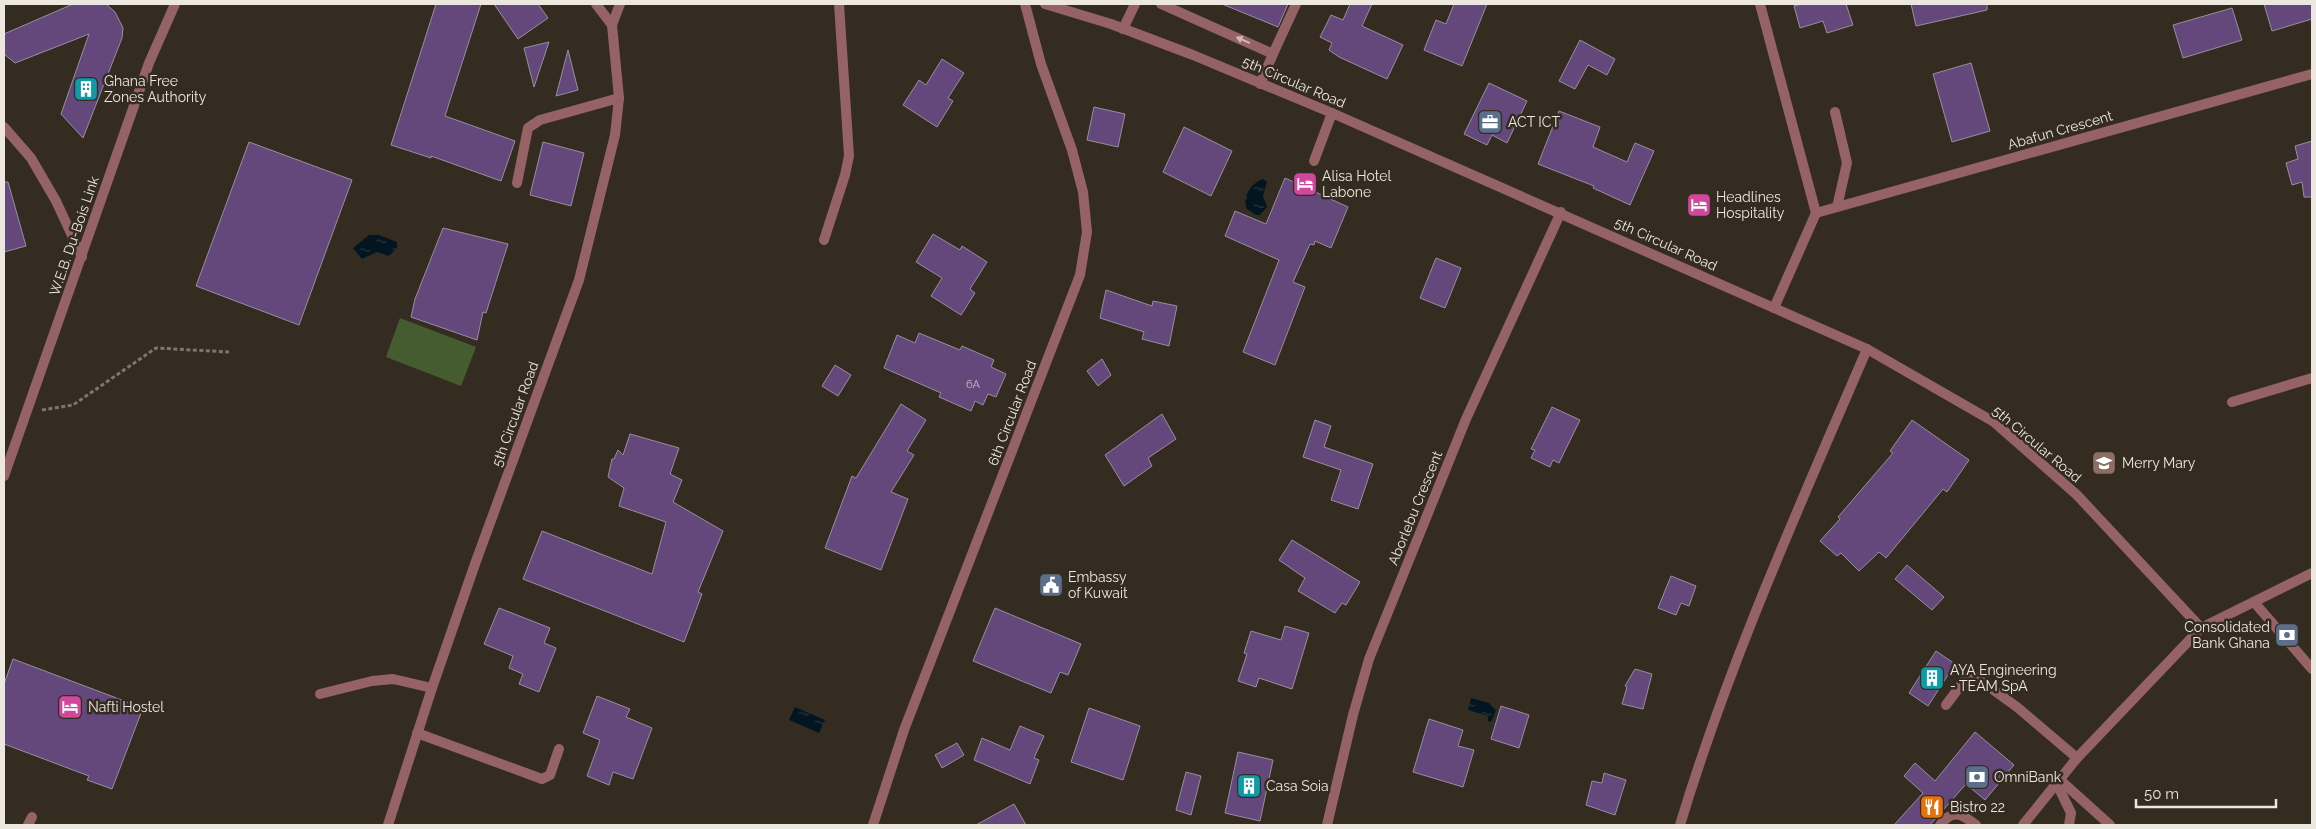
<svg xmlns="http://www.w3.org/2000/svg" width="2316" height="829" viewBox="0 0 2316 829" font-family="Raleway,sans-serif">
	<defs>
		<pattern id="water-ripples" width="26" height="14" patternUnits="userSpaceOnUse" patternTransform="scale(1.25)"><rect width="26" height="14" fill="#031520"/><path d="M2 4q2-2 4 0t4 0M15 11q2-2 4 0t4 0" fill="none" stroke="#283740"/></pattern>
	</defs>
	<rect width="100%" height="100%" fill="#342c20"/>
	<path fill="#455b30" d="M400 318 476 347 461 386 386 357Z"/>
	<g fill="url(#water-ripples)">
		<path d="M1263 179 1267 182 1263 196 1267 207 1260 215H1256L1247 209C1242 197 1251 183 1263 179Z"/>
		<path d="M369 235H379L397 242V248L389 256 377 252 362 259 353 248Z"/>
		<path d="M1471 698 1489 703 1496 710 1491 722 1488 721V716L1468 710Z"/>
		<path d="M795 707 825 720 819 733 789 720Z"/>
	</g>
	<g fill="#65487b" stroke="#978f9e">
		<path d="M73 4H106L115 12 123 28 122 38 83 138 61 114 89 34 15 63 4 54V34Z"/>
		<path d="M436 4H481L445 116 515 141 501 181 431 156V158L391 145Z"/>
		<path d="M494 4H538L548 18 518 39Z"/>
		<path d="M1222 4H1288L1278 27Z"/>
		<path d="M1350 4H1372L1362 26 1403 45 1387 79 1339 57 1329 50 1332 43 1320 37 1331 15 1343 20Z"/>
		<path d="M1454 4H1487L1462 66 1424 50 1436 20 1446 24Z"/>
		<path d="M1802 4H1846L1853 25 1827 33 1823 21 1800 28 1794 6Z"/>
		<path d="M1911 4H1987V10L1916 26Z"/>
		<path d="M2264 4H2312V19L2272 31Z"/>
		<path d="M2232 8 2242 40 2183 58 2173 25Z"/>
		<path d="M1580 40 1615 59 1607 75 1588 65 1575 89 1559 81Z"/>
		<path d="M549 42 534 87 524 48Z"/>
		<path d="M568 50 578 90 556 96Z"/>
		<path d="M942 59 964 73 948 98 953 101 937 127 903 105 919 80 926 85Z"/>
		<path d="M1971 63 1990 131 1952 142 1933 74Z"/>
		<path d="M1489 83 1527 101 1507 143 1492 135 1487 145 1464 134Z"/>
		<path d="M1094 107 1125 114 1118 147 1087 140Z"/>
		<path d="M1559 111 1600 127 1593 147 1627 162 1635 143 1654 151 1630 205 1593 188 1594 186 1538 164Z"/>
		<path d="M1184 127 1232 151 1211 196 1163 172Z"/>
		<path d="M2312 141V197H2304L2302 182 2292 185 2286 163 2298 159 2295 146Z"/>
		<path d="M249 142 352 180 299 325 196 286Z"/>
		<path d="M543 142 584 153 571 206 530 195Z"/>
		<path d="M1285 178 1348 207 1331 248 1315 241 1314 245 1310 244 1293 282 1305 287 1275 365 1243 352 1279 260 1225 236 1235 211 1266 224Z"/>
		<path d="M4 182H8L26 246 4 252Z"/>
		<path d="M443 228 508 244 486 313 483 312 477 340 411 317 415 299Z"/>
		<path d="M933 234 960 250 962 246 987 262 970 289 975 293 961 315 931 296 942 278 916 262Z"/>
		<path d="M1436 258 1461 268 1445 308 1420 298Z"/>
		<path d="M1106 290 1152 306 1153 301 1177 306 1169 346 1142 339 1144 332 1100 318Z"/>
		<path d="M919 333 960 350 962 346 994 360 991 367 1006 374 996 397 988 394 983 405 975 401 971 411 939 397 941 393 884 368 897 335 915 343Z"/>
		<path d="M1102 359 1111 375 1098 386 1087 371Z"/>
		<path d="M835 365 851 375 838 396 822 386Z"/>
		<path d="M901 404 926 420 907 451 914 455 891 492 908 499 881 570 825 548 852 476 856 478Z"/>
		<path d="M1552 407 1580 420 1559 463 1553 460 1550 467 1531 458 1535 450 1531 449Z"/>
		<path d="M1162 414 1176 439 1148 458 1152 466 1124 486 1105 455Z"/>
		<path d="M1315 420 1331 426 1324 447 1373 464 1358 509 1331 500 1341 470 1303 457Z"/>
		<path d="M1912 420 1969 460 1947 492 1943 489 1886 558 1879 552 1859 571 1841 553 1837 556 1820 541 1840 519 1838 517 1893 453 1890 451Z"/>
		<path d="M630 434 679 448 670 474 682 480 673 502 723 531 698 592 702 594 684 642 523 579 542 531 652 574 666 522 619 506 624 488 608 477 612 459H614L618 450 623 455Z"/>
		<path d="M1292 540 1360 582 1346 605 1342 603 1335 613 1298 591 1305 578 1279 560Z"/>
		<path d="M1907 565 1944 597 1932 610 1895 579Z"/>
		<path d="M1671 576 1696 586 1689 606 1681 603 1676 615 1658 608Z"/>
		<path d="M499 608 550 628 544 643 556 648 539 692 519 684 523 674 509 668 513 656 484 644Z"/>
		<path d="M995 608 1081 644 1068 675 1060 672 1051 693 973 661Z"/>
		<path d="M1285 626 1309 633 1292 689 1259 678 1256 687 1238 681 1247 654 1244 653 1251 631 1281 640Z"/>
		<path d="M1936 651 1955 664 1928 706 1909 693Z"/>
		<path d="M13 659 143 708 112 789 87 780 89 776 4 744V684Z"/>
		<path d="M1635 669 1652 674 1643 709 1622 704 1627 687 1625 686Z"/>
		<path d="M597 696 630 709 626 717 652 728 633 779 613 772 609 785 587 776 600 740 583 733Z"/>
		<path d="M1501 706 1529 715 1519 748 1491 739Z"/>
		<path d="M1089 708 1140 726 1123 780 1071 762Z"/>
		<path d="M1429 719 1463 730 1458 746 1474 750 1463 787 1413 772Z"/>
		<path d="M1020 726 1044 736 1034 758 1039 760 1030 784 974 760 982 738 1010 750Z"/>
		<path d="M1975 732 2014 765 1985 800 1966 784 1930 825H1894L1923 793 1904 776 1915 763 1935 781Z"/>
		<path d="M957 743 964 755 942 768 935 755Z"/>
		<path d="M1238 752 1273 760 1260 821 1225 813Z"/>
		<path d="M1186 772 1201 776 1191 815 1176 810Z"/>
		<path d="M1604 773 1626 780 1615 815 1586 805 1592 781 1602 783Z"/>
		<path d="M1014 804 1026 825H976Z"/>
	</g>
	<g fill="none" stroke-linecap="round" stroke-linejoin="round">
		<path stroke="#7d776c" stroke-width="3" stroke-dasharray="4 2.5" stroke-linecap="butt" d="M42 410 73 405 156 348 229 352"/>
		<g stroke="#956366" stroke-width="10">
			<path d="M1161 4 1273 54 1260 84"/>
			<path d="M1123 29 1135 4"/>
			<path d="M1273 54 1296 4"/>
			<path d="M1835 112 1847 163 1837 207"/>
			<path d="M1314 161 1332 113"/>
			<path d="M824 240 845 175 849 156 839 4"/>
			<path d="M2254 602 2312 669"/>
			<path d="M320 694 372 681 393 679 432 688"/>
			<path d="M417 733 542 779 550 775 559 749"/>
			<path d="M2056 782 2071 813 2069 825"/>
			<path d="M28 825 32 817"/>
			<path d="M1940 825C1953 808 1962 814 1976 825"/>
		</g>
		<g stroke="#956366" stroke-width="10">
			<path d="M1760 4 1816 213 1774 308"/>
			<path d="M4 127 31 158 56 201 82 257"/>
			<path d="M517 183 528 128 540 120 619 98"/>
			<path d="M1816 213 2312 74"/>
			<path d="M2232 402 2312 378"/>
			<path d="M4 476 149 63 175 4"/>
			<path d="M1946 705 1970 673 2017 707 2077 758"/>
			<path d="M2059 779 2110 825"/>
			<path d="M873 825 904 730 1080 275 1087 232 1083 192 1072 150 1041 64 1025 4"/>
			<path d="M1327 825 1353 715 1369 659 1466 419 1561 212"/>
			<path d="M1680 825C1729 662 1800 505 1867 349"/>
		</g>
		<g stroke="#956366" stroke-width="10">
			<path d="M596 4 612 25"/>
			<path d="M1045 4 1111 24 1193 55 1332 113 1867 349 1994 422 2077 495 2201 628"/>
			<path d="M388 825 432 688 475 564 579 280 615 135 619 98 612 25 620 4"/>
			<path d="M2023 825 2077 758 2201 628 2312 573"/>
		</g>
	</g>
	<defs><path id="oneway-solid" d="M-6-.8H1V-3.2L6.5 0L1 3.2V.8H-6Z" transform="scale(1.25)"/></defs>
	<use fill="#ceb9b5" href="#oneway-solid" transform="translate(1243 40) rotate(-156)"/>
	<defs>
		<symbol id="building-square" viewBox="-11 -11 22 22"><rect x="-9" y="-9" width="18" height="18" rx="4" fill="#0f9aa8" stroke="#342c20"/><path d="M-4-6H4V6H1V3H-1V6H-4ZM-2.5-4.3h1.7v1.8h-1.7ZM.8-4.3h1.7v1.8H.8ZM-2.5-1h1.7V.8h-1.7ZM.8-1h1.7V.8H.8Z" fill="#fff"/></symbol>
		<symbol id="office-square" viewBox="-11 -11 22 22"><rect x="-9" y="-9" width="18" height="18" rx="4" fill="#5c6f8a" stroke="#342c20"/><path d="M-6-3h4V-5.5h4V-3h4V5H-6ZM-1-4.5V-3h2v-1.5ZM-6 0V1H6V0Z" fill="#fff"/></symbol>
		<symbol id="hotel-square" viewBox="-11 -11 22 22"><rect x="-9" y="-9" width="18" height="18" rx="4" fill="#d1479c" stroke="#342c20"/><path d="M-6-4.5h1.5V1H6V5H4.5V3h-9V5H-6ZM-4 0a1.8 1.8 0 1 1 3.6 0ZM.5 0V-2.5h3Q6-2.5 6 0Z" fill="#fff"/></symbol>
		<symbol id="school-square" viewBox="-11 -11 22 22"><rect x="-9" y="-9" width="18" height="18" rx="4" fill="#8d6e63" stroke="#342c20"/><path d="M0-5L7-2L0 1L-7-2ZM-4 1L0 2.5L4 1V4Q0 6-4 4Z" fill="#fff"/></symbol>
		<symbol id="civic-square" viewBox="-11 -11 22 22"><rect x="-9" y="-9" width="18" height="18" rx="4" fill="#5c6f8a" stroke="#342c20"/><path d="M-.6-6.5H3V-4.5H.6V-3L4-1V1h2V6H-6V1h2V-1L-.6-3ZM-1.2 2.5V6h2.4V2.5Z" fill="#fff"/></symbol>
		<symbol id="bank-square" viewBox="-11 -11 22 22"><rect x="-9" y="-9" width="18" height="18" rx="4" fill="#5c6f8a" stroke="#342c20"/><path d="M-6-4H6V4H-6ZM0-2.3a2.3 2.3 0 1 0 0 4.6a2.3 2.3 0 1 0 0-4.6Z" fill="#fff"/></symbol>
		<symbol id="restaurant-square" viewBox="-11 -11 22 22"><rect x="-9" y="-9" width="18" height="18" rx="4" fill="#e8710a" stroke="#342c20"/><path d="M-5-6h1v4h1v-4h1v4h1v-4h1v5L-1.5 .5V6h-2V.5L-5-1ZM5-6V6H3V1.5H1.5Q1.5-4 5-6Z" fill="#fff"/></symbol>
	</defs>
	<g fill-rule="evenodd">
		<use href="#building-square" x="72" y="75" width="28" height="28"/>
		<use href="#office-square" x="1476" y="108" width="28" height="28"/>
		<use href="#hotel-square" x="1291" y="170" width="28" height="28"/>
		<use href="#hotel-square" x="1685" y="191" width="28" height="28"/>
		<use href="#school-square" x="2090" y="449" width="28" height="28"/>
		<use href="#civic-square" x="1037" y="571" width="28" height="28"/>
		<use href="#bank-square" x="2273" y="621" width="28" height="28"/>
		<use href="#building-square" x="1918" y="664" width="28" height="28"/>
		<use href="#hotel-square" x="56" y="693" width="28" height="28"/>
		<use href="#bank-square" x="1963" y="763" width="28" height="28"/>
		<use href="#building-square" x="1235" y="772" width="28" height="28"/>
		<use href="#restaurant-square" x="1918" y="793" width="28" height="28"/>
	</g>
	<g text-anchor="middle" stroke-width="5" stroke-linejoin="round" paint-order="stroke">
		<g font-size="11" fill="#cabfc6">
			<text x="973" y="388">6A</text>
		</g>
		<g font-size="14" fill="#ece7df" stroke="#342c20" text-anchor="start">
			<text x="104" y="86">Ghana Free<tspan x="104" dy="16">Zones Authority</tspan></text>
			<text x="1508" y="127">ACT ICT</text>
			<text x="1322" y="181">Alisa Hotel<tspan x="1322" dy="16">Labone</tspan></text>
			<text x="1716" y="202">Headlines<tspan x="1716" dy="16">Hospitality</tspan></text>
			<text x="2122" y="468">Merry Mary</text>
			<text x="1068" y="582">Embassy<tspan x="1068" dy="16">of Kuwait</tspan></text>
			<text x="2270" y="632" text-anchor="end">Consolidated<tspan x="2270" dy="16">Bank Ghana</tspan></text>
			<text x="1950" y="675">AYA Engineering<tspan x="1950" dy="16">- TEAM SpA</tspan></text>
			<text x="88" y="712">Nafti Hostel</text>
			<text x="1994" y="782">OmniBank</text>
			<text x="1266" y="791">Casa Soia</text>
			<text x="1950" y="812">Bistro 22</text>
		</g>
		<g font-size="14" fill="#ece7df" stroke="#342c20">
			<text transform="translate(1294 82) rotate(23)" y="5">5th Circular Road</text>
			<text transform="translate(2060 130) rotate(-16)" y="5">Abafun Crescent</text>
			<text transform="translate(74 236) rotate(-71)" y="5">W.E.B. Du-Bois Link</text>
			<text transform="translate(1666 244) rotate(24)" y="5">5th Circular Road</text>
			<text transform="translate(1012 413) rotate(-69)" y="5">6th Circular Road</text>
			<text transform="translate(515 414) rotate(-70)" y="5">5th Circular Road</text>
			<text transform="translate(2037 444) rotate(40)" y="5">5th Circular Road</text>
			<text transform="translate(1415 508) rotate(-68)" y="5">Aborlebu Crescent</text>
		</g>
	</g>
	<rect width="2316" height="829" fill="none" stroke="#ece7df" stroke-width="10"/>
	<path d="M2136 799v8h140v-8" fill="none" stroke="#ece7df" stroke-width="2.5"/>
	<text x="2144" y="799" font-size="15" fill="#ece7df" stroke="#342c20" stroke-width="4" paint-order="stroke">50 m</text>
</svg>
